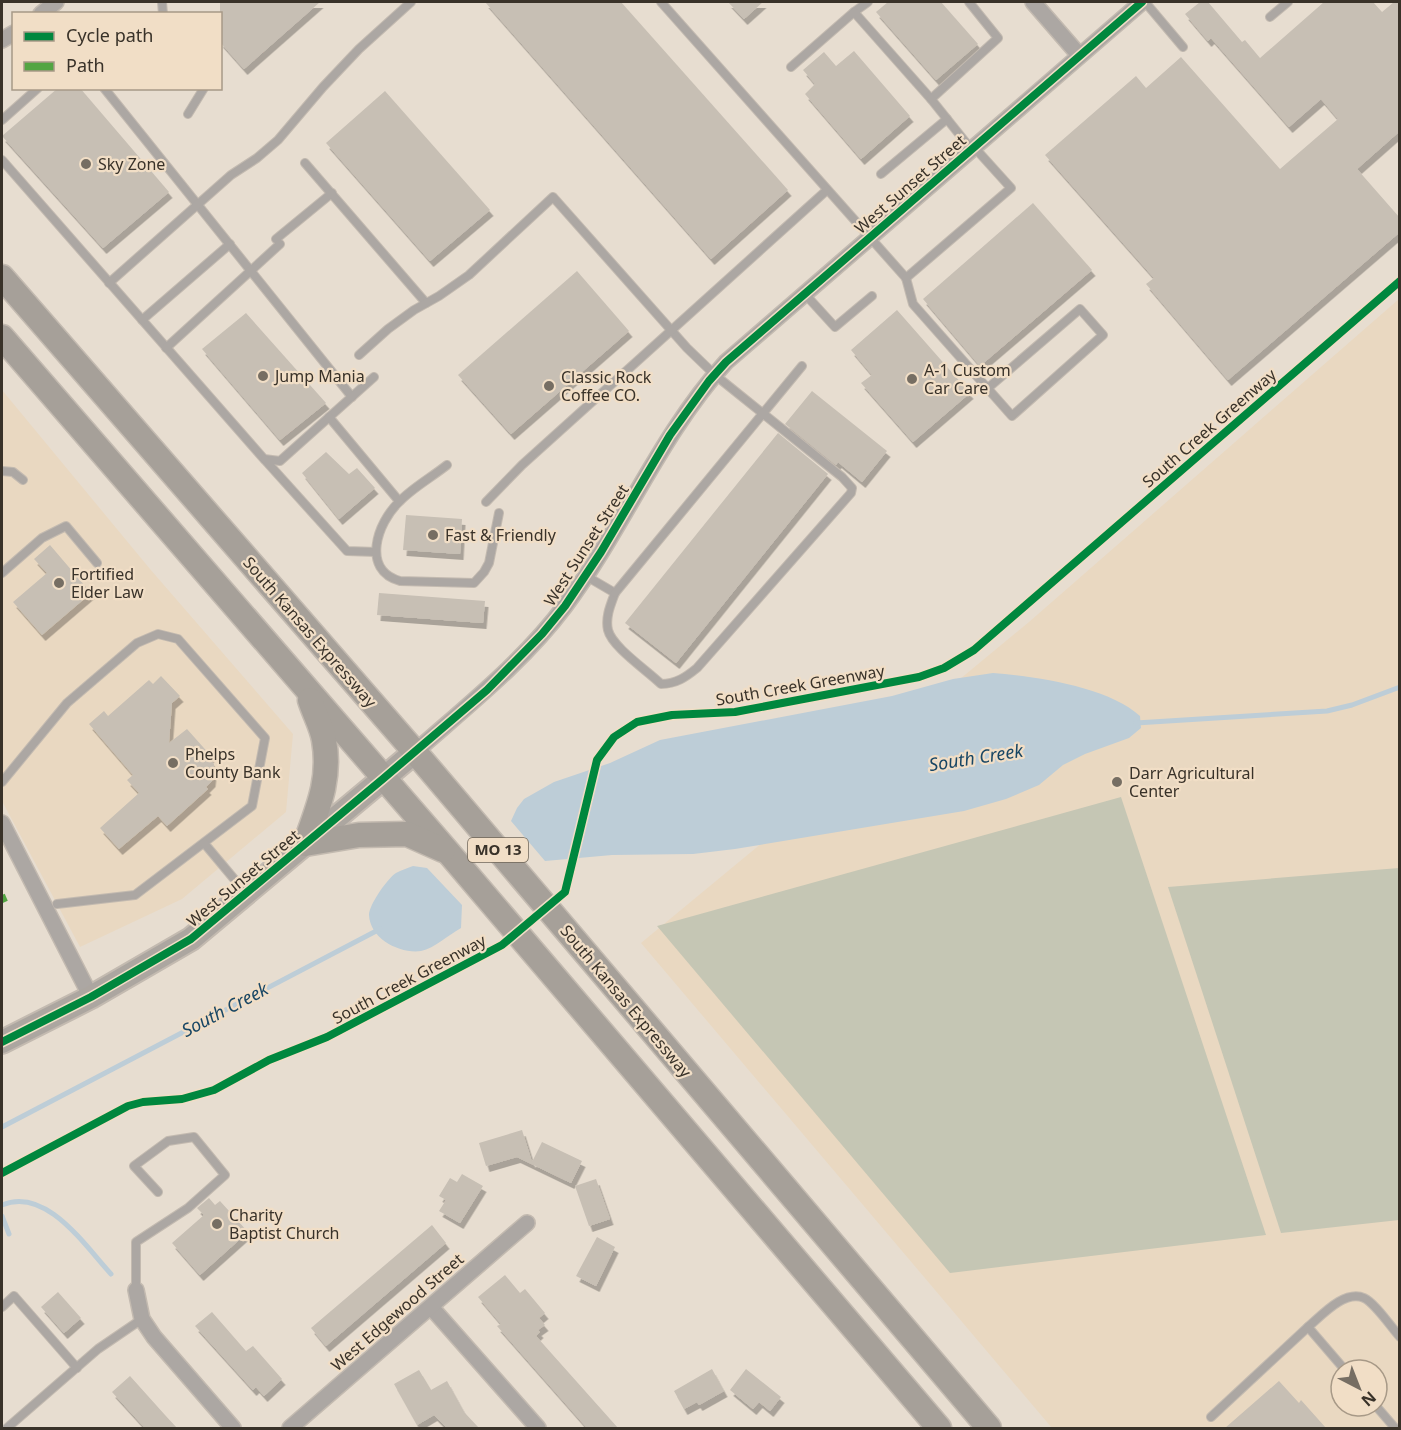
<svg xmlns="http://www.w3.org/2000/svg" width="1401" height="1430" viewBox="0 0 1401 1430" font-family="'Noto Sans',sans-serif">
	<defs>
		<filter id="shadow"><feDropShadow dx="3.5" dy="6" stdDeviation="0" flood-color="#0004"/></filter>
	</defs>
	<rect width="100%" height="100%" fill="#e7ddd0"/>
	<g fill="#e9d8c1" fill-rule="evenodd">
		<path d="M1399 299V1428H1052L641 943 1029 622ZM1341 1370H1377V1406H1341Z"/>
		<path d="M2 390 150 569 293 734 286 812 182 899 80 947 2 801Z"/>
	</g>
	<g fill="#c5c6b4">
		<path d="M1121 797 1266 1235 950 1273 657 926Z"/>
		<path d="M1399 868V1220L1281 1233 1168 887Z"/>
	</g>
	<g fill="#bdcdd7">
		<path d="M993 673C1035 676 1109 687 1140 716L1141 728 1129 738 1085 754 1063 765 1039 785 1006 799 964 811 735 849 693 854 612 855 545 861 511 821 517 808 524 799 554 782 610 763 660 740 892 696 953 679Z"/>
		<path d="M413 866 427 868 462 905 461 928C448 935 435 948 421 951 400 954 370 939 369 915 369 905 387 879 396 873 401 870 408 868 413 866Z"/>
	</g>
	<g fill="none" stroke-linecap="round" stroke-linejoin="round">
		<g stroke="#bdcdd7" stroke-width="5">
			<path d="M1136 723 1327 711 1352 705 1400 687"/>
			<path d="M2 1127 380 929"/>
			<path d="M2 1205C46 1186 85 1246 111 1274"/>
			<path d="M2 1216 9 1234"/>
		</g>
	</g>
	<g fill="#c7bfb4" filter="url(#shadow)">
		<path d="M220 2H320L244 69 220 42Z"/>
		<path d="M485 2H621L788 190 711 259Z"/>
		<path d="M728 2H763L744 19Z"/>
		<path d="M888 2H941L978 44 936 80 876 12Z"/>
		<path d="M1200 2H1208L1242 42 1245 40 1260 58 1324 2H1373L1382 12 1394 2H1400V131L1357 169 1400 218V232L1228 380 1146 284 1154 278 1045 155 1136 76 1146 88 1181 57 1280 169 1338 119 1321 99 1289 127 1211 38 1208 41 1185 14Z"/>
		<path d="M854 51 910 116 861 159 805 94 815 84 803 70 824 52 836 66Z"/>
		<path d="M58 88H80L169 192 103 248 2 136Z"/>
		<path d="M385 91 490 210 430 261 326 143Z"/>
		<path d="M1033 203 1092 270 980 366 923 299Z"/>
		<path d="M577 271 629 331 511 434 458 375Z"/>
		<path d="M897 310 970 393 913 442 861 383 872 375 851 350Z"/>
		<path d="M246 313 326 403 280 440 202 349Z"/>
		<path d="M812 391 887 451 862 482 838 462 836 465 785 424Z"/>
		<path d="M778 433 828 474 676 663 625 623Z"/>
		<path d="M326 452 349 474 357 468 375 488 339 519 302 473Z"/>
		<path d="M406 515 462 519 460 554 403 550Z"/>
		<path d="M50 545 91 593 42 635 13 602 47 573 34 559Z"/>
		<path d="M379 593 485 601 483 623 377 615Z"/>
		<path d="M161 676 180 696 172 703 169 743 187 729 211 756 209 758 214 764 212 781 206 787 208 789 167 826 158 816 119 849 100 828 139 793 127 780 133 775 89 724 104 711 108 716 149 680 153 684Z"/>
		<path d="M522 1130 532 1162 542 1142 582 1161 571 1183 517 1157 486 1166 479 1143Z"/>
		<path d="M462 1174 483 1186 460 1223 439 1211 446 1200 439 1196 450 1178 457 1182Z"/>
		<path d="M596 1179 610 1219 589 1226 575 1186Z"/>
		<path d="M209 1198 215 1205 220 1201 248 1232 200 1275 172 1243 204 1215 197 1208Z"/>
		<path d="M432 1225 446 1243 326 1346 311 1328Z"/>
		<path d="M597 1237 615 1247 596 1286 576 1276Z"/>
		<path d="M505 1275 520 1293 525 1289 545 1313 539 1318 545 1325 538 1330 540 1332 536 1336 618 1428H587L497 1326 501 1324 478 1297Z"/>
		<path d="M58 1292 81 1318 64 1333 41 1307Z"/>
		<path d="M212 1312 246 1351 253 1346 282 1379 264 1396 256 1387 253 1390 195 1326Z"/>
		<path d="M712 1369 724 1391 699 1405 697 1402 684 1409 674 1391Z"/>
		<path d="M746 1369 781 1397 770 1411 759 1402 753 1409 730 1390Z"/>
		<path d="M419 1370 431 1390 447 1381 464 1412 479 1428H447L434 1415 417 1425 394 1384Z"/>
		<path d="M130 1376 165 1415 177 1428H145L112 1392Z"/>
		<path d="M1279 1381 1299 1403 1301 1400 1326 1428H1225Z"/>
	</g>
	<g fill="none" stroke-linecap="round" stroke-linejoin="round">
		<defs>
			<g id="service">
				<path d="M162 2 163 14"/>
				<path d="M661 2 906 278 1011 188 974 147"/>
				<path d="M1145 2 1183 47"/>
				<path d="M854 12 868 2"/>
				<path d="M1270 17 1288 2"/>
				<path d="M791 67 854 12 931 99 998 38 969 2"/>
				<path d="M104 88 352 397"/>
				<path d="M931 99 971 149"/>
				<path d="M188 114 204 88"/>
				<path d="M2 120 38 88"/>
				<path d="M2 160 264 459 280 461 374 377"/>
				<path d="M305 163 426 303"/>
				<path d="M881 174 947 119"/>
				<path d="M276 239 332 193"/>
				<path d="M906 278 913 304 1012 416 1103 335 1080 309 988 388"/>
				<path d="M109 283 231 175 257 158 278 140 323 87 359 49 411 2"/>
				<path d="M804 293 835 327 872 296"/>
				<path d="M142 320 230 244"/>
				<path d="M166 348 280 244"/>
				<path d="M359 355 388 329 414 310 439 296 469 275 553 197 687 348 715 375 842 477 852 488 851 493 697 668C686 677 676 684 661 684 648 671 612 647 608 630 605 617 611 604 615 593L586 576"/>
				<path d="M329 417 399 501"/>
				<path d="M265 460 347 551 376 552"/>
				<path d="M447 465C432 477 412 488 399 502 377 523 361 570 400 581L474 583 484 572 489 563 499 513"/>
				<path d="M2 471 13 472 23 480"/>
				<path d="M486 502 522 465 827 190"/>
				<path d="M2 573 42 538 66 526 97 563"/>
				<path d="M615 593 802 366"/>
				<path d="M2 782 67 703 137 643 158 634 178 639 265 738 252 806 135 895 57 904"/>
				<path d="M204 843 245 892"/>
				<path d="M136 1290V1242L188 1208 225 1175 194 1137 168 1141 134 1166 158 1192"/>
				<path d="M2 1307 14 1296 77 1368"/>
				<path d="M1308 1327C1321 1316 1345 1289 1364 1298 1375 1303 1391 1327 1400 1337"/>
				<path d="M1376 1406 1395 1428"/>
				<path d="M1211 1417 1308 1327 1345 1370"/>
				<path d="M7 1428 98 1349 142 1319"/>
			</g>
			<g id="minor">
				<path d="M1033 2 1079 55"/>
				<path d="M41 14 56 2"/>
				<path d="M2 40 14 33"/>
				<path d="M415 752C467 706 523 662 565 606 624 527 659 436 726 362L1142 2"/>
				<path d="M2 823 91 997"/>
				<path d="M136 1290 142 1319 154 1337 233 1428"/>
				<path d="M431 1307 538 1428"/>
				<path d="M290 1428 527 1223"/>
			</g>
			<path id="secondary" d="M2 1042 91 997 191 939 415 752"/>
			<g id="primary">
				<path d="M2 277 415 752 989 1428"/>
				<path d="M2 337 448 852 939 1428"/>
				<path d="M310 700C314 713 322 727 324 740 331 779 318 808 305 844L359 835 407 834 443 850"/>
			</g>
		</defs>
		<use href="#service" stroke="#c3bab0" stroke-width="10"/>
		<use href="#minor" stroke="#c3bab0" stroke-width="18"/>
		<use href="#secondary" stroke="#c3bab0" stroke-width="26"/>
		<use href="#primary" stroke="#c3bab0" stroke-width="27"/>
		<use href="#service" stroke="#aca7a3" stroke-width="8"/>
		<use href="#minor" stroke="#aca7a3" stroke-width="15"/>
		<use href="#secondary" stroke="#aca6a0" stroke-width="22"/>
		<use href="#primary" stroke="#a6a099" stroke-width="24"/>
		<path stroke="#53a542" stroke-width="6" stroke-dasharray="12 6" stroke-linecap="butt" d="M2 895 5 902"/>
		<defs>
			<g id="cycleway">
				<path d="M2 1042 91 997 191 939 384 778 487 690 542 634 565 606 601 552 670 435 709 381 726 362 1142 2"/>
				<path d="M2 1173 128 1106 143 1102 182 1099 214 1090 269 1060 327 1037 502 945 565 892 597 760 614 737 637 722 672 715 735 712 919 677 944 668 974 650 1400 281"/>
			</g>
		</defs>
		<use href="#cycleway" stroke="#f1dec6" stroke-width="11"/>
		<use href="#cycleway" stroke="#00873e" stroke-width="8"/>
	</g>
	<g fill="#766e63" stroke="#f1dec6" stroke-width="2">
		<circle cx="86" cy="164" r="6"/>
		<circle cx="263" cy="376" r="6"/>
		<circle cx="912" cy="379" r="6"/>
		<circle cx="549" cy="386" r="6"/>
		<circle cx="433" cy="535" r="6"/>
		<circle cx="59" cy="583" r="6"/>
		<circle cx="173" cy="763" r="6"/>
		<circle cx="1117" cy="782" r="6"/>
		<circle cx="217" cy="1224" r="6"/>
	</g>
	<g text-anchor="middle" stroke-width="4.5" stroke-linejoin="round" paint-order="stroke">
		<rect fill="#f1dec6" stroke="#706658" stroke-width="1.5" x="468" y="838" width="60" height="24" rx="4.5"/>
		<g font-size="15" font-weight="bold" fill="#393229">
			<text x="498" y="855">MO 13</text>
		</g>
		<g font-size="16" fill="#393229" stroke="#f1dec6" text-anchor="start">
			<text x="98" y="170">Sky Zone</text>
			<text x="924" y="376">A-1 Custom<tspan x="924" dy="18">Car Care</tspan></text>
			<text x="275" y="382">Jump Mania</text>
			<text x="561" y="383">Classic Rock<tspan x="561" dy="18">Coffee CO.</tspan></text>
			<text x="445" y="541">Fast &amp; Friendly</text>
			<text x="71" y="580">Fortified<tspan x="71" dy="18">Elder Law</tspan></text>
			<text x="185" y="760">Phelps<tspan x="185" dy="18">County Bank</tspan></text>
			<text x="1129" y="779">Darr Agricultural<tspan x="1129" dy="18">Center</tspan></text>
			<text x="229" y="1221">Charity<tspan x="229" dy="18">Baptist Church</tspan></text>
		</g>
		<g font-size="16" fill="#393229" stroke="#f1dec6">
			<text transform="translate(910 184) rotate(-41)" y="6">West Sunset Street</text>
			<text transform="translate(1209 428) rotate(-41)" y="6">South Creek Greenway</text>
			<text transform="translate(586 545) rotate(-57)" y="6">West Sunset Street</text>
			<text transform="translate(310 632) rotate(49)" y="6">South Kansas Expressway</text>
			<text transform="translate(800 685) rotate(-10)" y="6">South Creek Greenway</text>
			<text transform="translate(243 878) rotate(-40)" y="6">West Sunset Street</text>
			<text transform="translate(409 979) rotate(-28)" y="6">South Creek Greenway</text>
			<text transform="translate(626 1001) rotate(50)" y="6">South Kansas Expressway</text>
			<text transform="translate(397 1312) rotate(-41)" y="6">West Edgewood Street</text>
		</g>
		<g font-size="18" font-style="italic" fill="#184664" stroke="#f1dec6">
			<text transform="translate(976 758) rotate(-9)" y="6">South Creek</text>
			<text transform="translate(225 1010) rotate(-28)" y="6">South Creek</text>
		</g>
	</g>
	<rect width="1401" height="1430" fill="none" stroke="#393229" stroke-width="6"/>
	<rect x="12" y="12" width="210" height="78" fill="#f1dec6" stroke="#a79987" stroke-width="1.5"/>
	<rect x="24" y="32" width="30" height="9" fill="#00873e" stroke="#a79987" stroke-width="1.5"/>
	<text x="66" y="42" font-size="18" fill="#393229">Cycle path</text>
	<rect x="24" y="62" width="30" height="9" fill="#53a542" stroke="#a79987" stroke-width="1.5"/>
	<text x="66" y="72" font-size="18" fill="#393229">Path</text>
	<g transform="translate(1359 1388) rotate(138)"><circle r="28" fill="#f1dec6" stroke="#a79987" stroke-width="1.5"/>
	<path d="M0-4.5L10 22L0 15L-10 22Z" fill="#766e63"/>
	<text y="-9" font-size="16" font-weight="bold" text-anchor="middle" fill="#393229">N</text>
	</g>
</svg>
